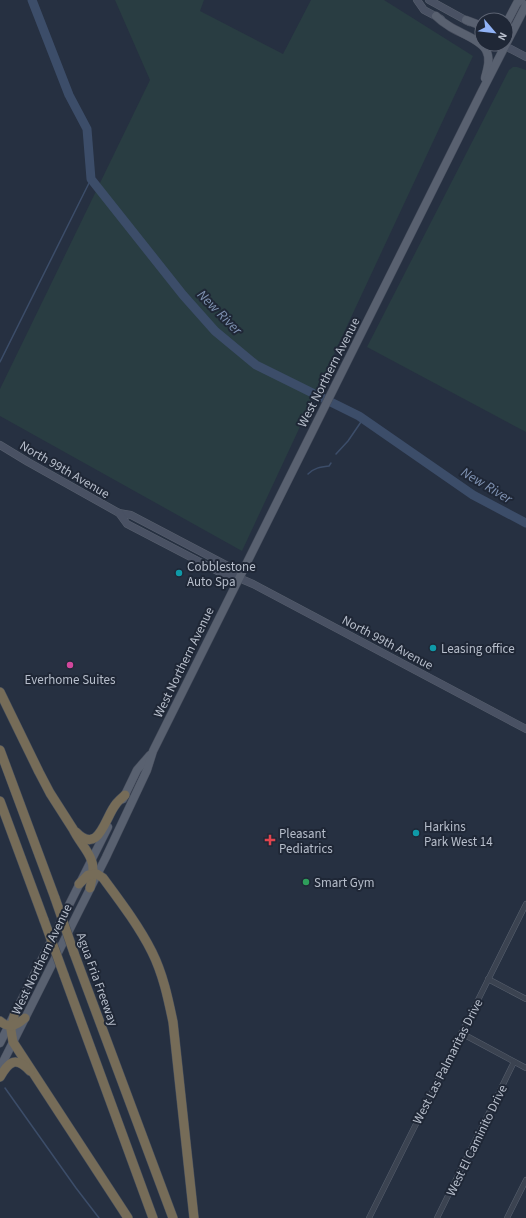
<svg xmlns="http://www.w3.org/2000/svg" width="526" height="1218" viewBox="0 0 526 1218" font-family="'Source Sans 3',sans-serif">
	<rect width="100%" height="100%" fill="#263041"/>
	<g fill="#293d42">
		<path d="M115 0H204L200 11 283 54 311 0H384L473 56 242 551 0 416V389L150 80Z"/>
		<path d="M513 67H517L526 70V432L367 347 509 70Z"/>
	</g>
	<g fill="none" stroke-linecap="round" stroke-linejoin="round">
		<g stroke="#3c4d69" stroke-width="1.5">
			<path d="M0 362 91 179"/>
			<path d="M336 454 348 441 363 419"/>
			<path d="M308 474C314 468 320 467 329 466L331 463"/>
			<path d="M5 1088 76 1188 99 1218"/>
		</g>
		<path stroke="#3c4d69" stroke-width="9" d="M32 0 69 95 87 129 91 179 183 295 215 331 256 365 359 416 473 495 526 523"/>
		<defs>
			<g id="street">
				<path d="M488 979 526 999"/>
				<path d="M461 1033 526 1068"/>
				<path d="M369 1218 526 904"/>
				<path d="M437 1218 514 1062"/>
				<path d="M507 1218 526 1180"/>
			</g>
			<g id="secondary">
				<path d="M417 0 424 10 441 19"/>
				<path d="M429 0 469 22"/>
				<path d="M489 44 494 47 505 46 526 57"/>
				<path d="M0 445 28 462 119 513 131 515 228 566 239 577"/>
				<path d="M119 513 127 524 223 574 239 578 253 584 526 729"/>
			</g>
			<g id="primary">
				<path d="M436 16C440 20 444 23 449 26 459 33 480 39 486 50 491 59 487 70 485 78"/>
				<path d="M466 20 482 26"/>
				<path d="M506 24 517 3 521 0"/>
				<path d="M123 799 137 770 150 755"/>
				<path d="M0 1043 108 827"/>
				<path d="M0 1068 106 857 147 770 153 751 482 91 526 5"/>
			</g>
			<g id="highway">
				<path d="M0 692 39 772 50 793 73 829C78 840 87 849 91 859 95 868 92 879 90 888"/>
				<path d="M0 750 55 898"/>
				<path d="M0 801 44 920"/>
				<path d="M76 832C99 856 105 817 116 804 118 801 122 798 125 795"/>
				<path d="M79 884 88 875 97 874 103 878C120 901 139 926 152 952 163 974 168 998 173 1022L194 1218"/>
				<path d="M74 953 173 1218"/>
				<path d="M64 975 153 1218"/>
				<path d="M15 1012 11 1030 13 1042 128 1218"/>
				<path d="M0 1021C9 1029 16 1026 25 1018"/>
				<path d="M0 1077C9 1061 16 1056 30 1071"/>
			</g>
		</defs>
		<use href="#street" stroke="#58606e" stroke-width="6"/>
		<use href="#secondary" stroke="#58606e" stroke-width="8"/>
		<use href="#primary" stroke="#444b5a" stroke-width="9"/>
		<use href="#highway" stroke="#454d5b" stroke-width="10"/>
		<use href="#street" stroke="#3b4351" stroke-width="5"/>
		<use href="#secondary" stroke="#495163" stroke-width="7"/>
		<use href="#primary" stroke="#596170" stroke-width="8"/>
		<use href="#highway" stroke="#766c58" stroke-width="9"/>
		<defs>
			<g id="highway-bridge">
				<path d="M55 898 74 953"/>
				<path d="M44 920 64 975"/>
			</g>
		</defs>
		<use href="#highway-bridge" stroke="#454d5b" stroke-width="10" stroke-linecap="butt"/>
		<use href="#highway-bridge" stroke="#766c58" stroke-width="9"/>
	</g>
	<g fill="#0f9aa8" stroke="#1f2736" stroke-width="1.5">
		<circle cx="179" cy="573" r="4"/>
		<circle cx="433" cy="648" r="4"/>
		<circle cx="416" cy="833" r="4"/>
	</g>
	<circle fill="#d1479c" stroke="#1f2736" stroke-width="1.5" cx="70" cy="665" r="4"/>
	<path fill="#e0444e" stroke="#1f2736" stroke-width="1.5" d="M268 834h4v4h4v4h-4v4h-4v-4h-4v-4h4z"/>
	<circle fill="#2e9e5b" stroke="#1f2736" stroke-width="1.5" cx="306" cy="882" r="4"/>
	<g text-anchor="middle" stroke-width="4" stroke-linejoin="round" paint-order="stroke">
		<g font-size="13" fill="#b7becb" stroke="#1f2736">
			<text transform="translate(328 372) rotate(-63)" y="5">West Northern Avenue</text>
			<text transform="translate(65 469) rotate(30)" y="5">North 99th Avenue</text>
			<text transform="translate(388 642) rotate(28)" y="5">North 99th Avenue</text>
			<text transform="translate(183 662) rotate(-64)" y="5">West Northern Avenue</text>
			<text transform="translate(41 959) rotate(-64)" y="5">West Northern Avenue</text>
			<text transform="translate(98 979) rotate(70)" y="5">Agua Fria Freeway</text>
			<text transform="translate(447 1061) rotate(-63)" y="5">West Las Palmaritas Drive</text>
			<text transform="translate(476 1140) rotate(-64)" y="5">West El Caminito Drive</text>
		</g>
		<g font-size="13" fill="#b7becb" stroke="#1f2736" text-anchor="start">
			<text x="187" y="571">Cobblestone<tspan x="187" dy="15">Auto Spa</tspan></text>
			<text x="441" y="653">Leasing office</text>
			<text x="70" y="684" text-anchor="middle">Everhome Suites</text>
			<text x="424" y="831">Harkins<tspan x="424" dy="15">Park West 14</tspan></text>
			<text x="279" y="838">Pleasant<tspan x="279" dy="15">Pediatrics</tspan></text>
			<text x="314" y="887">Smart Gym</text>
		</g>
		<g font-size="14" font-style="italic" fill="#7f92b2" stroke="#1f2736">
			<text transform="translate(220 312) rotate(45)" y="5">New River</text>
			<text transform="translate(487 485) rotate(31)" y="5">New River</text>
		</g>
	</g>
	<g transform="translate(494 32) rotate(118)"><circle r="19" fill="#1f2736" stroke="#5c6372"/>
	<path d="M0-3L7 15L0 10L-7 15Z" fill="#91b3f6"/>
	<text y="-6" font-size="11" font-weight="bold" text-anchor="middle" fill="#b7becb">N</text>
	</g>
</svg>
